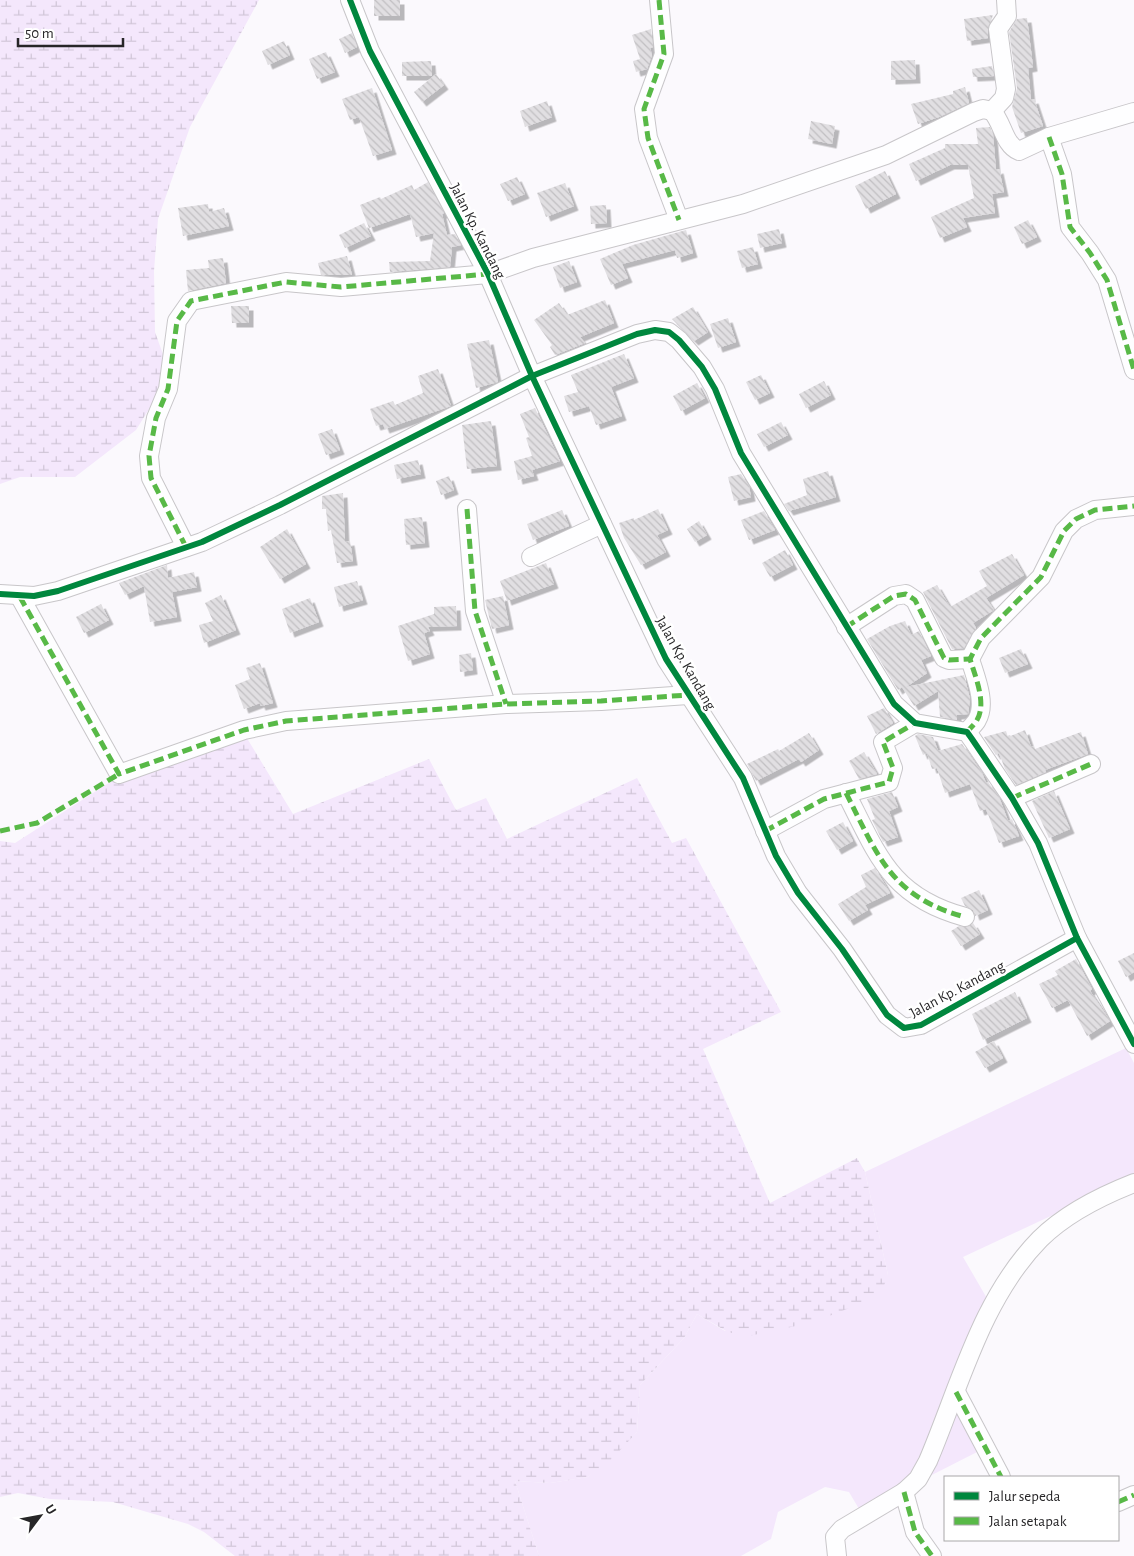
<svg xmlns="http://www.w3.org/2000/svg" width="1134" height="1556" viewBox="0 0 1134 1556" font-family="'Alegreya Sans',sans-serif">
	<defs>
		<pattern id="wetland-marsh" width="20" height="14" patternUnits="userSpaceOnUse" patternTransform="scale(1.25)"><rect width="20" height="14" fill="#f4e7fc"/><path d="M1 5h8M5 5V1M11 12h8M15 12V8" fill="none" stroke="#d1c6d8"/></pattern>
		<pattern id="building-back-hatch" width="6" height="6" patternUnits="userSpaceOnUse" patternTransform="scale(1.25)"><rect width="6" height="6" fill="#e1dfe2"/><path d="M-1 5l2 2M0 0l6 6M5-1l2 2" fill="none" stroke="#c1bfc2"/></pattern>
		<filter id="shadow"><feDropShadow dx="4.5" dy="4.5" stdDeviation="0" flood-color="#0004"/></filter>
	</defs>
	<rect width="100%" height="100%" fill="#fbf9fd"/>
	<path fill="#f4e7fc" d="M1126 1048 1134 1063V1177L963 1257 992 1307 962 1392 983 1449 924 1479 906 1505 865 1519 849 1492 825 1487 778 1512 771 1539 741 1556H539L515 1481 550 1483 588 1477 637 1432 640 1385 684 1338 697 1314 725 1331 888 1275 865 1172Z"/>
	<g fill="url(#wetland-marsh)">
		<path d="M0 0H259L190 127 158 219 154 271 155 332 165 360 164 385 136 430 75 477H20L0 484Z"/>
		<path d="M245 735 293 814 429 759 456 810 486 798 507 839 637 778 672 843 686 838 781 1012 703 1049 770 1203 857 1158 865 1172 888 1275 880 1296 814 1322 744 1337 726 1331 697 1314 684 1338 640 1385 637 1432 612 1459 588 1477 576 1479 550 1483 515 1481 539 1556H235L204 1532 188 1524 113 1502 50 1499 18 1493 0 1497V841L15 843 132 768Z"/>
	</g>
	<g fill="url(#building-back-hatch)" filter="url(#shadow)">
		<rect x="374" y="0" width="26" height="16"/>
		<path d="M993 15 988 30V38L967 41 964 19Z"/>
		<path d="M1027 18 1033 67 1028 68 1031 100 1034 99 1043 126 1021 133 1012 107 1017 88 1009 32 1017 19Z"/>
		<path d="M651 29 653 47 650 48 652 55 647 69 636 72 633 61 640 59 632 35Z"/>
		<path d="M352 33 357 47 345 53 339 39Z"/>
		<path d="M284 41 290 55 268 65 262 51Z"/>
		<path d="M326 52 335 72 317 79 309 59Z"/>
		<path d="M915 60 916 79 891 80V61Z"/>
		<path d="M431 61 432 76H402V62Z"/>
		<path d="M992 66 994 76 973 77 972 69Z"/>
		<path d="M436 74 444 85 422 102 414 92Z"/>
		<path d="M965 87 969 103 939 117 918 124 911 104 953 94V91Z"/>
		<path d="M372 88 392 150 373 156 359 117 350 120 342 99Z"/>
		<path d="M547 101 552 117 525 127 520 111Z"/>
		<path d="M811 121 835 126 832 144 808 139Z"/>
		<path d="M990 127 993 134 996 170 999 169 1004 192 992 194 995 213 963 218 967 227 940 238 931 217 974 198 968 165H950L916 181 909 164 945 148V144H978L976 128Z"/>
		<path d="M885 171 896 194 866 209 855 186Z"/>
		<path d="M517 177 525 194 508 201 500 184Z"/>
		<path d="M428 182 444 213 442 214 447 235 455 234 461 245 452 247 450 267 390 272 389 262 430 261 434 233 416 237 410 214 369 228 360 205 380 197 381 199 412 185 414 190Z"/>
		<path d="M565 183 574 206 546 217 537 193Z"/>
		<path d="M208 204 209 212 224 208 229 226 183 236 178 208Z"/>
		<path d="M606 205 607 223 591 224 590 206Z"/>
		<path d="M1028 220 1037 237 1022 244 1014 227Z"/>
		<path d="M364 223 371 236 345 248 339 235Z"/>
		<path d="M779 229 782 243 760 248 757 234Z"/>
		<path d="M686 230 693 253 677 258 675 250 622 264 628 278 611 285 600 259 633 245Z"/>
		<path d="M753 247 758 264 742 268 737 251Z"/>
		<path d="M347 256 352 275H321L318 263Z"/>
		<path d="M223 258 226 283 188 291 186 270 209 268 208 260Z"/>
		<path d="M569 261 577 282 560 288 553 267Z"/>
		<path d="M605 300 614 323 580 337 585 343 555 355 550 347 552 345 534 320 559 303 567 315Z"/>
		<path d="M231 306H249V323H232Z"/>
		<path d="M693 307 708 332 694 341 672 319Z"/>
		<path d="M728 318 736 342 718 348 710 324Z"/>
		<path d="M489 340 498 382 476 388 467 344Z"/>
		<path d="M624 354 634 378 611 387 622 416 596 425 589 406 569 412 564 396 578 392 571 375Z"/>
		<path d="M438 369 451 406 385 429 383 424 376 426 370 409 393 401 395 405 423 393 418 376Z"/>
		<path d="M761 375 770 393 755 400 746 382Z"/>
		<path d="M824 381 831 395 806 408 799 394Z"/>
		<path d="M697 383 705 398 681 411 673 396Z"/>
		<path d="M535 408 560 461 532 470 534 476 518 480 514 461 532 456 526 438 529 437 520 414Z"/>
		<path d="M491 421 497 466 467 469 462 425Z"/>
		<path d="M781 422 788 435 764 447 757 434Z"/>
		<path d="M332 429 340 450 326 455 318 434Z"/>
		<path d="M418 460 421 474 397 479 394 465Z"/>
		<path d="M828 471 836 497 789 511 784 504 807 495 803 479Z"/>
		<path d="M741 474 749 486 751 497 734 501 728 477Z"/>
		<path d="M449 476 454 490 441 495 436 481Z"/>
		<path d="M343 493 345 542 350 541 353 561 337 563 331 530 328 531 326 509H322V496Z"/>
		<path d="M658 509 668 530 657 535 666 552 641 565 624 538 619 523 634 518V520Z"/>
		<path d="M562 510 569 526 533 540 527 524Z"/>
		<path d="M764 511 775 530 749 540 741 520Z"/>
		<path d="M422 517 425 543 406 545 404 519Z"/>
		<path d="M699 521 707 535 695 542 687 529Z"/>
		<path d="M287 529 306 564 280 579 260 547Z"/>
		<path d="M785 550 793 565 770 577 762 563Z"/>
		<path d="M1012 554 1024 575 986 598 994 610 973 623 976 628 964 648 952 649 923 592 937 585 950 607 987 586 979 571Z"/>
		<path d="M546 563 554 584 507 601 500 581Z"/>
		<path d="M167 565 168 578 194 572 197 587 172 592 177 617 150 622 144 586 125 595 119 583Z"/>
		<path d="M357 581 363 600 339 607 334 587Z"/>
		<path d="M221 595 236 630 204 643 199 625 213 621 205 603Z"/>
		<path d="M503 596 509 625 492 629 485 600Z"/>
		<path d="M310 598 319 622 290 633 282 609Z"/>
		<path d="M101 604 109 620 84 633 76 617Z"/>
		<path d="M456 606 457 626 428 627 430 631 424 633 430 654 408 661 398 626 434 614V607Z"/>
		<path d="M905 621 911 635 919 631 931 656 921 660 927 673 906 687 964 675 970 699 968 714 957 715V720L940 717 938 691 914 706 902 687 898 690 867 639 890 626Z"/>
		<path d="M1021 649 1028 664 1005 673 999 658Z"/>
		<path d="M471 653 473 670 460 672 459 655Z"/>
		<path d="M260 663 273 703 261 706 260 703 244 709 235 685 250 679 246 668Z"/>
		<path d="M884 708 893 723 876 734 867 716Z"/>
		<path d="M1025 730 1031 747 1034 746 1035 749 1081 732 1088 754 1045 770 1046 772 1016 785 1005 769 999 753 996 755 984 737 1006 731 1008 737Z"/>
		<path d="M809 733 819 750 801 762 799 759 756 781 747 764 778 749 779 751Z"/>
		<path d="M918 734 933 737 938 751 962 744 982 773 986 783 988 782 999 797 1008 821 1012 819 1019 836 999 843 986 809 980 811 970 784 945 793 937 768 932 769 927 753 923 755 915 736Z"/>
		<path d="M864 752 877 774 859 779 849 761Z"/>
		<path d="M1054 791 1070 829 1049 838 1032 801Z"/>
		<path d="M892 792 898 807 889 811 898 837 883 842 872 820 875 819 867 799Z"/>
		<path d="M843 822 853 841 837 850 826 831Z"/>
		<path d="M875 868 890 893 865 905 868 910 849 921 838 904 866 887 861 875Z"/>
		<path d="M979 890 988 910 975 916 973 910 965 906 961 898Z"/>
		<path d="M973 923 980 934 961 946 951 931 959 926 967 927Z"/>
		<path d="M1134 953V972L1126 977 1118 961Z"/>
		<path d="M1076 959 1092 989 1090 991 1110 1021 1087 1036 1068 1000 1052 1008 1039 984 1058 975 1055 971Z"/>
		<path d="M1015 992 1027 1018 983 1040 972 1014Z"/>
		<path d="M994 1041 1003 1058 985 1068 975 1052Z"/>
	</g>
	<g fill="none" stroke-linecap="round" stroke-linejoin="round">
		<defs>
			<g id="minor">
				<path d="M350 0 370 51 488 274 532 376 666 659 743 778 776 856 798 893 842 949 887 1015 904 1028 921 1025 1077 938 1134 1044"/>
				<path d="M659 0 664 54 644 109 648 138 679 220"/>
				<path d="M992 111C1003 123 1004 145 1019 151L1049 137 1134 112"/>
				<path d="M1049 137 1062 174 1070 227 1090 253 1107 280 1134 370"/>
				<path d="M467 509 475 611 506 704"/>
				<path d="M186 547 151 478 149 456 156 418 168 389 177 321 191 301 286 282 341 287 488 274 533 258 743 204 886 155 974 112 983 109 992 111 1004 98 1006 89 998 29 1007 16 1006 0"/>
				<path d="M531 557 602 524"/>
				<path d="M0 594 34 596 58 591 202 542 280 505 532 376 637 334 655 330 669 332 679 340 702 367 715 389 741 453 894 704 915 723 967 732 972 739 1012 798 1038 843 1077 938"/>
				<path d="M20 597 119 774 244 730 286 721 506 704 601 701 688 695"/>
				<path d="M846 627 894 596 906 594 915 600 944 658 949 660 970 659"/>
				<path d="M967 732C970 728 975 724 977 720 987 703 975 676 970 659L981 638 1041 577 1064 531 1076 519 1095 510 1134 506"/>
				<path d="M846 793C878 856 891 897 965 917"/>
				<path d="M1012 798 1091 764"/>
				<path d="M765 831 824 799 889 782 893 768 883 742 915 723"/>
				<path d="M956 1392 1001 1477"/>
				<path d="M904 1492 915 1532 932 1556"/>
				<path d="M1118 1502 1134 1495"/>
				<path d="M837 1556 835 1537 842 1529 904 1492 918 1479 928 1461C960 1386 981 1299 1040 1239 1066 1213 1101 1196 1134 1183"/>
			</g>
		</defs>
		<use href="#minor" stroke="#c8c6c9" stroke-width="20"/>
		<use href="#minor" stroke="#fefeff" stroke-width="18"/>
		<g stroke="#58b947" stroke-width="5" stroke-dasharray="10 5" stroke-linecap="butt">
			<path d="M659 0 664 54 644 109 648 138 679 220"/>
			<path d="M1049 137 1062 174 1070 227 1090 253 1107 280 1134 370"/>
			<path d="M467 509 475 611 506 704"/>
			<path d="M186 547 151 478 149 456 156 418 168 389 177 321 191 301 286 282 341 287 488 274"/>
			<path d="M20 597 119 774 244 730 286 721 506 704 601 701 688 695"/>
			<path d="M846 627 894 596 906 594 915 600 944 658 949 660 970 659"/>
			<path d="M967 732C970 728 975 724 977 720 987 703 975 676 970 659L981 638 1041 577 1064 531 1076 519 1095 510 1134 506"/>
			<path d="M846 793C878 856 891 897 965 917"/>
			<path d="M1012 798 1091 764"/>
			<path d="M0 831 37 823 119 774"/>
			<path d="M765 831 824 799 889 782 893 768 883 742 915 723"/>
			<path d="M956 1392 1001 1477"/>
			<path d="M904 1492 915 1532 932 1556"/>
			<path d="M1118 1502 1134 1495"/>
		</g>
		<defs>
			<g id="cycleway">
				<path d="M350 0 370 51 488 274 532 376 666 659 743 778 776 856 798 893 842 949 887 1015 904 1028 921 1025 1077 938 1134 1044"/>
				<path d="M0 594 34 596 58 591 202 542 280 505 532 376 637 334 655 330 669 332 679 340 702 367 715 389 741 453 894 704 915 723 967 732 972 739 1012 798 1038 843 1077 938"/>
			</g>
		</defs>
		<use href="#cycleway" stroke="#fff" stroke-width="9"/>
		<use href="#cycleway" stroke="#00873e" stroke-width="6"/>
	</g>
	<g text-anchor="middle" stroke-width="5" stroke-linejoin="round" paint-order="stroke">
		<g font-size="15" fill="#272628" stroke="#fff">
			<text transform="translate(478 231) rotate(63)" y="5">Jalan Kp. Kandang</text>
			<text transform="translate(686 663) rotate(60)" y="5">Jalan Kp. Kandang</text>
			<text transform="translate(957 989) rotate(-28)" y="5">Jalan Kp. Kandang</text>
		</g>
	</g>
	<rect x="944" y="1476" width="175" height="65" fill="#ffffff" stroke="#a9a8a9"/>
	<rect x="954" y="1492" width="25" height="8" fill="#00873e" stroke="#a9a8a9"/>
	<text x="989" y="1501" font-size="15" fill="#272628">Jalur sepeda</text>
	<rect x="954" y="1517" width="25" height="8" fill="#58b947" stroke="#a9a8a9"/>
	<text x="989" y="1526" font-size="15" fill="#272628">Jalan setapak</text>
	<g transform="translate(40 1516) rotate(58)" stroke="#ffffff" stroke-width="4" paint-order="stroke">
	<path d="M0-4L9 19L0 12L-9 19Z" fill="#272628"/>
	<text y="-8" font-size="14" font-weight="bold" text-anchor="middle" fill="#272628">U</text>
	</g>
	<path d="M18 38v8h105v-8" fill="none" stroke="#272628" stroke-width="2.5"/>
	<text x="25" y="38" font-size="15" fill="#272628" stroke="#ffffff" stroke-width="4" paint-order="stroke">50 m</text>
</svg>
